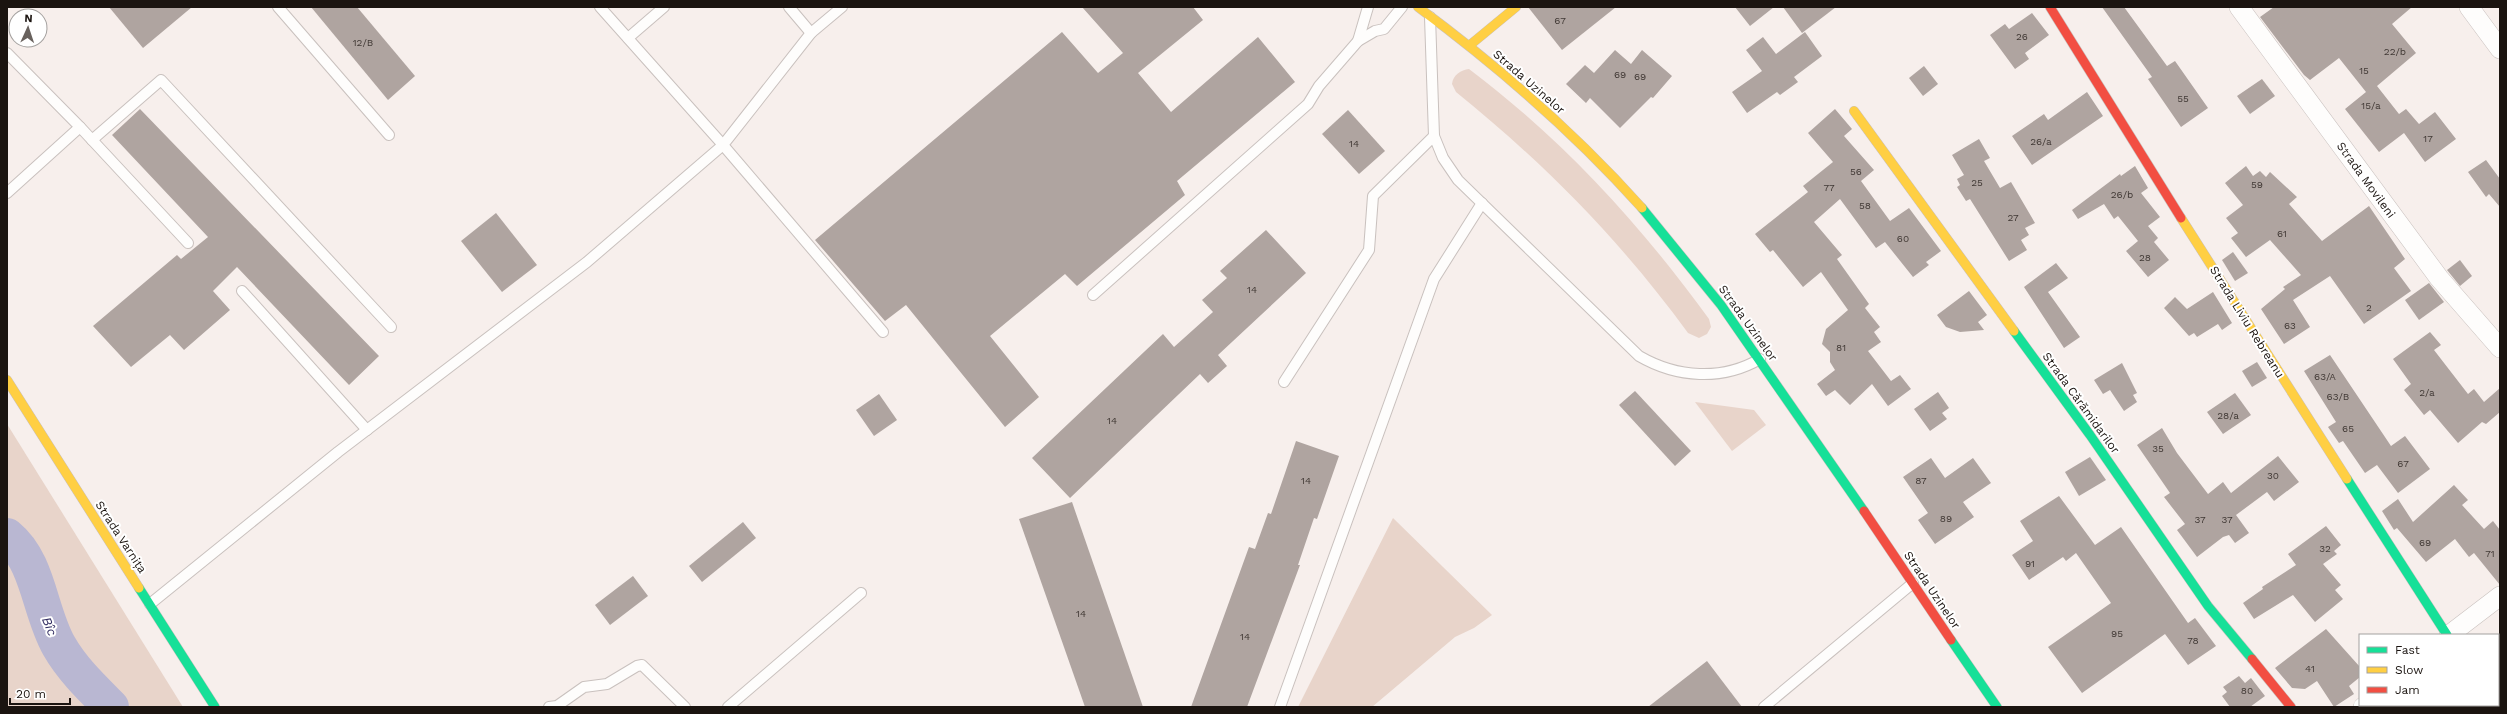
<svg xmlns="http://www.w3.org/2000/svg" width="2507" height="714" viewBox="0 0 2507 714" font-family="'Work Sans',sans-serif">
	<rect width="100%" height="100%" fill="#f7efec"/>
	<g fill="#e8d4ca">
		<path d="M1469 69C1562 139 1641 225 1709 319L1711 327 1707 334 1699 338 1688 333C1621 241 1544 163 1456 92L1452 84C1453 75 1461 70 1469 69Z"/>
		<path d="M1695 402 1754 410 1766 425 1732 451Z"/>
		<path d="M7 424 183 707H7Z"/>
		<path d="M1393 518 1492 615 1474 628 1455 637 1372 707H1298Z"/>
	</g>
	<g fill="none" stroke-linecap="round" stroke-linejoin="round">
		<path stroke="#b9b7d2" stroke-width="36" d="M7 536C39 562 39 611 59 646 72 669 92 688 111 707"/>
	</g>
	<g fill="#afa4a0">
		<path d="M109 7H192L143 48Z"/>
		<path d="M311 7H357L415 76 388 100Z"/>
		<path d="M1082 7H1193L1203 20 1138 73 1171 112 1258 37 1295 82 1177 181 1185 195 1077 286 1065 274 990 336 1039 397 1005 427 906 305 885 321 815 240 1062 32 1098 73 1123 53Z"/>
		<path d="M1528 7H1616L1562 50Z"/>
		<path d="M1735 7H1774L1750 26Z"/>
		<path d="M1783 7H1836L1802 33Z"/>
		<path d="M2102 7H2124L2167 66 2175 61 2208 108 2181 127 2148 79 2152 77Z"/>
		<path d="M2274 7H2412L2392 24 2416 53 2377 86 2399 114 2406 109 2419 124 2435 112 2456 139 2425 162 2404 133 2379 152 2345 109 2366 92 2339 58 2310 80 2304 75 2260 17Z"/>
		<path d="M2032 13 2049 35 2025 53 2029 59 2015 69 1990 35 2005 24 2009 29Z"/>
		<path d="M1805 32 1822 56 1794 77 1798 82 1780 95 1777 92 1747 113 1732 92 1762 71 1746 50 1763 37 1776 54Z"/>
		<path d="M1615 50 1631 64 1642 50 1672 76 1653 98 1651 97 1620 128 1590 98 1586 103 1566 84 1585 65 1594 73Z"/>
		<path d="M1924 66 1938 84 1923 96 1909 78Z"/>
		<path d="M2262 79 2275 96 2250 114 2237 96Z"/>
		<path d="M2087 92 2103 116 2032 165 2012 136 2044 114 2048 120Z"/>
		<path d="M140 109 379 356 349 385 237 267 213 291 230 310 184 350 170 335 131 367 93 326 177 255 181 259 208 237 112 135Z"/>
		<path d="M1835 109 1852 129 1844 136 1874 170 1861 181 1890 221 1909 208 1941 251 1926 262 1929 265 1913 277 1885 242 1876 248 1840 199 1814 222 1842 255 1837 259 1869 304 1865 308 1880 327 1874 332 1881 342 1868 351 1891 381 1900 375 1911 389 1888 406 1872 384 1850 405 1835 390 1826 396 1817 384 1835 370 1830 362V352L1822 344 1826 329 1848 310 1821 272 1803 287 1773 250 1770 252 1755 234 1808 192 1803 186 1833 162 1808 133Z"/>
		<path d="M1348 110 1385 151 1359 174 1322 134Z"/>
		<path d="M1979 139 1990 158 1984 161 2000 188 2011 182 2035 223 2025 228 2029 235 2021 240 2027 250 2009 261 1970 199 1966 201 1957 187 1960 185 1957 179 1964 175 1952 155Z"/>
		<path d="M2486 160 2500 179V207L2489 194 2486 197 2468 172Z"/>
		<path d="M2135 166 2148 188 2141 193 2160 217 2148 226 2158 238 2154 242 2169 260 2148 277 2126 251 2138 241 2118 216 2114 219 2104 204 2078 219 2072 210 2120 174 2121 176Z"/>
		<path d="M2246 166 2253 176 2260 171 2266 177 2270 172 2297 197 2289 204 2322 241 2369 206 2405 259 2394 268 2411 291 2364 324 2330 276 2293 300 2310 327 2284 344 2261 309 2285 289 2283 287 2301 275 2270 240 2246 257 2231 238 2238 233 2226 218 2243 205 2225 183Z"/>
		<path d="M496 213 537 265 502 292 461 241Z"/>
		<path d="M1266 230 1306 273 1218 355 1227 366 1208 383 1200 374 1070 498 1032 458 1163 334 1174 347 1213 312 1202 300 1227 278 1220 271Z"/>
		<path d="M2233 252 2248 273 2235 281 2222 260Z"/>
		<path d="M2460 260 2472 276 2460 286 2447 270Z"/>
		<path d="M2056 263 2068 278 2048 292 2080 337 2064 348 2024 287Z"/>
		<path d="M2429 283 2444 302 2419 320 2405 300Z"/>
		<path d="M1969 291 1987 315 1978 322 1984 330 1960 332 1946 327 1937 315Z"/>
		<path d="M2213 292 2232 323 2222 330 2218 324 2197 337 2194 333 2189 336 2164 308 2175 297 2187 309Z"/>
		<path d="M2430 332 2441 345 2434 350 2468 394 2474 389 2484 402 2500 388V412L2486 424 2482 422 2458 443 2430 410 2424 415 2404 390 2411 384 2393 359Z"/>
		<path d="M2330 355 2391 446 2405 436 2430 469 2398 493 2377 465 2365 473 2343 441 2339 443 2328 427 2336 422 2304 371Z"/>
		<path d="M2257 362 2267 378 2252 387 2242 371Z"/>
		<path d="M2122 363 2137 393 2133 395 2137 402 2124 411 2110 390 2103 394 2094 380Z"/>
		<path d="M1635 391 1691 451 1675 466 1619 405Z"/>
		<path d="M1938 392 1949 408 1942 413 1947 419 1930 431 1914 409Z"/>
		<path d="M2235 393 2251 415 2223 434 2207 412Z"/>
		<path d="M879 394 897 420 874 436 856 410Z"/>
		<path d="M2162 428 2177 453 2208 494 2223 482 2231 493 2278 456 2299 482 2274 501 2267 492 2236 515 2249 533 2235 543 2229 535 2223 537 2197 557 2177 530 2185 524 2164 497 2170 493 2137 445Z"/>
		<path d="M1296 441 1339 456 1317 519 1314 518 1298 565H1300L1247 707H1191L1249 547 1255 549 1268 513 1271 514Z"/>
		<path d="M2090 457 2106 480 2079 496 2065 472Z"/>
		<path d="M1931 458 1945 478 1973 458 1991 483 1963 502 1974 517 1935 544 1918 520 1928 513 1903 477Z"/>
		<path d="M2454 485 2468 500 2462 505 2484 529 2493 521 2500 530V585L2474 553 2469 557 2455 539 2426 562 2397 528 2394 530 2382 511 2398 499 2413 522Z"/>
		<path d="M2059 496 2095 545 2121 527 2188 623 2195 618 2216 646 2188 665 2165 634 2082 693 2048 647 2111 603 2076 553 2066 561 2063 557 2029 580 2012 555 2033 541 2020 521Z"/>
		<path d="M1072 502 1143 707H1085L1019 519Z"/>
		<path d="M743 522 756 538 702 582 689 566Z"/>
		<path d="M2326 526 2341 545 2334 551 2337 554 2323 564 2341 585 2335 590 2343 599 2315 622 2293 595 2254 619 2243 603 2263 589 2262 587 2296 565 2288 554Z"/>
		<path d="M633 576 648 596 610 625 595 605Z"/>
		<path d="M2326 629 2360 667V677L2349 686 2354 694 2334 707 2317 681 2305 689 2292 688 2275 668Z"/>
		<path d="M1707 661 1742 707H1648Z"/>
		<path d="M2239 676 2245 683 2251 678 2265 696 2250 707H2230L2222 696 2227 692 2223 687Z"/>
	</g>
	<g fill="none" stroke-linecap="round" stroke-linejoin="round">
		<defs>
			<g id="lane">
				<path d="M278 7 389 135"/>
				<path d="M789 7 811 33"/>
				<path d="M842 7 811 33 723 145 883 332"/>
				<path d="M1430 17 1434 136 1443 158 1458 180 1639 356C1677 378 1722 381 1760 359"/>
				<path d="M628 38 664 7"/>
				<path d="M1358 41 1368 7"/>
				<path d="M7 53 80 127 7 193"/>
				<path d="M80 127 188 243"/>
				<path d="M92 140 161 80 391 327"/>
				<path d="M242 291 367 430"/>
				<path d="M1093 295 1308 104 1319 86 1358 41 1375 31 1384 29 1402 7"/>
				<path d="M1284 382 1369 250 1373 196 1434 136"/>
				<path d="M150 604 338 452 587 262 723 145 600 7"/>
				<path d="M549 707 557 706 584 687 607 684 637 666 642 665 685 707"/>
				<path d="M728 707 861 593"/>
				<path d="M1280 707 1434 279 1482 203"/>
				<path d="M1764 707 1913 583"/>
			</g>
			<g id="street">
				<path d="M2239 7 2439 278 2500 348"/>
				<path d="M2469 7 2500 49"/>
				<path d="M2449 635 2500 596"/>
				<path d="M2498 690 2500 692"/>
				<path d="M2363 707 2366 705"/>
			</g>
			<g id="fast">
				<path d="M1642 208 1721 305 1864 511"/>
				<path d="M2014 331 2090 435 2208 606 2252 659"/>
				<path d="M2347 479 2447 635"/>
				<path d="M139 588 215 707"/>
				<path d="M1951 640 1997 707"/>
			</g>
			<g id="slow">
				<path d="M1418 7C1499 67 1575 133 1642 208"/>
				<path d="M1470 45 1516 7"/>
				<path d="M1854 111 2014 331"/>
				<path d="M2181 218 2347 479"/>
				<path d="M7 380 139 588"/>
			</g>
			<g id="jam">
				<path d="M2050 7 2181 218"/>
				<path d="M1864 511 1951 640"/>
				<path d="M2252 659 2291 707"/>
			</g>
		</defs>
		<use href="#lane" stroke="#c9c1be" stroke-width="12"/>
		<use href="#street" stroke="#c9c1be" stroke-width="20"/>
		<use href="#fast" stroke="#c9c1be" stroke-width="10"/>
		<use href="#slow" stroke="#c9c1be" stroke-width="10"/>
		<use href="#jam" stroke="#c9c1be" stroke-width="10"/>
		<use href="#lane" stroke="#fefdfc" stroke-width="10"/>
		<use href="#street" stroke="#fefdfc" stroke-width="19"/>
		<use href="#fast" stroke="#16e098" stroke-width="9"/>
		<use href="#slow" stroke="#ffcf43" stroke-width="9"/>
		<use href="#jam" stroke="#f24e42" stroke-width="9"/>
	</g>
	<g text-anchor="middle" stroke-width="4" stroke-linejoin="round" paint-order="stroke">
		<g font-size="10" fill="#403834">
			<text x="1560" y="24">67</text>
			<text x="2022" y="40">26</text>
			<text x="363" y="46">12/B</text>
			<text x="2395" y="55">22/b</text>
			<text x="2364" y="74">15</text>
			<text x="1620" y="78">69</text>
			<text x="1640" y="80">69</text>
			<text x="2183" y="102">55</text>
			<text x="2371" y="109">15/a</text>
			<text x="2428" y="142">17</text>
			<text x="2041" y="145">26/a</text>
			<text x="1354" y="147">14</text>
			<text x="1856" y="175">56</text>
			<text x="1977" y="186">25</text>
			<text x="2257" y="188">59</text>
			<text x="1829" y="191">77</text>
			<text x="2122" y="198">26/b</text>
			<text x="1865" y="209">58</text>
			<text x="2013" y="221">27</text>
			<text x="2282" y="237">61</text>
			<text x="1903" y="242">60</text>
			<text x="2145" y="261">28</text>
			<text x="1252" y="293">14</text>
			<text x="2369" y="311">2</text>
			<text x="2290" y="329">63</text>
			<text x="1841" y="351">81</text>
			<text x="2325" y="380">63/A</text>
			<text x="2427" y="396">2/a</text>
			<text x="2338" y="400">63/B</text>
			<text x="2228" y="419">28/a</text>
			<text x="1112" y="424">14</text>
			<text x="2348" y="432">65</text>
			<text x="2158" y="452">35</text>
			<text x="2403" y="467">67</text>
			<text x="2273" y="479">30</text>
			<text x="1306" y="484">14</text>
			<text x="1921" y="484">87</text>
			<text x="1946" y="522">89</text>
			<text x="2200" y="523">37</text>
			<text x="2227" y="523">37</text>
			<text x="2425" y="546">69</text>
			<text x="2325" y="552">32</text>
			<text x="2490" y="557">71</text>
			<text x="2030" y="567">91</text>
			<text x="1081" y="617">14</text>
			<text x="2117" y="637">95</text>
			<text x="1245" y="640">14</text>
			<text x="2193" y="644">78</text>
			<text x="2310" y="672">41</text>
			<text x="2247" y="694">80</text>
		</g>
		<g font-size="12" fill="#1b1410" stroke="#fff">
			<text transform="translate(1529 82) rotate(41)" y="4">Strada Uzinelor</text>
			<text transform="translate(2366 180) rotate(54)" y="4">Strada Movileni</text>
			<text transform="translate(2247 322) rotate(58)" y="4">Strada Liviu Rebreanu</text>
			<text transform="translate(1748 323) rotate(54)" y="4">Strada Uzinelor</text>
			<text transform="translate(2081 403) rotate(54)" y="4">Strada Cărămidarilor</text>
			<text transform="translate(121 537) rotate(57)" y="4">Strada Varnița</text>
			<text transform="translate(1932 590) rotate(56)" y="4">Strada Uzinelor</text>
		</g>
		<g font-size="13" font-style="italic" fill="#332e62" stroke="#fff">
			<text transform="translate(50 626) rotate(67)" y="5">Bîc</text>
		</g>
	</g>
	<rect width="2507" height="714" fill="none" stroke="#1b1410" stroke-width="16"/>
	<rect x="2359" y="634" width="140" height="72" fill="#ffffff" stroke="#a4a19f"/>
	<rect x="2367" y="647" width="20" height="6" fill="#16e098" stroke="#a4a19f"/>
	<text x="2395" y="654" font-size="12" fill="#1b1410">Fast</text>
	<rect x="2367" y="667" width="20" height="6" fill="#ffcf43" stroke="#a4a19f"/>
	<text x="2395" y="674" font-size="12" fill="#1b1410">Slow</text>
	<rect x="2367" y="687" width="20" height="6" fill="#f24e42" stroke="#a4a19f"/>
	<text x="2395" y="694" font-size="12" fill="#1b1410">Jam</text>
	<g transform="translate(28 28) rotate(3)"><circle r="19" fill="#ffffff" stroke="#a4a19f"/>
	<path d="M0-3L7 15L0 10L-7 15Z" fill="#68615d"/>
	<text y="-6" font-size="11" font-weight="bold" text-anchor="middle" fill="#1b1410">N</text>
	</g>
	<path d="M10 698v6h60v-6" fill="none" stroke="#1b1410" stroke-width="2"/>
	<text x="16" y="698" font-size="12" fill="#1b1410" stroke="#ffffff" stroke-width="3" paint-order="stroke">20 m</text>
</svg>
